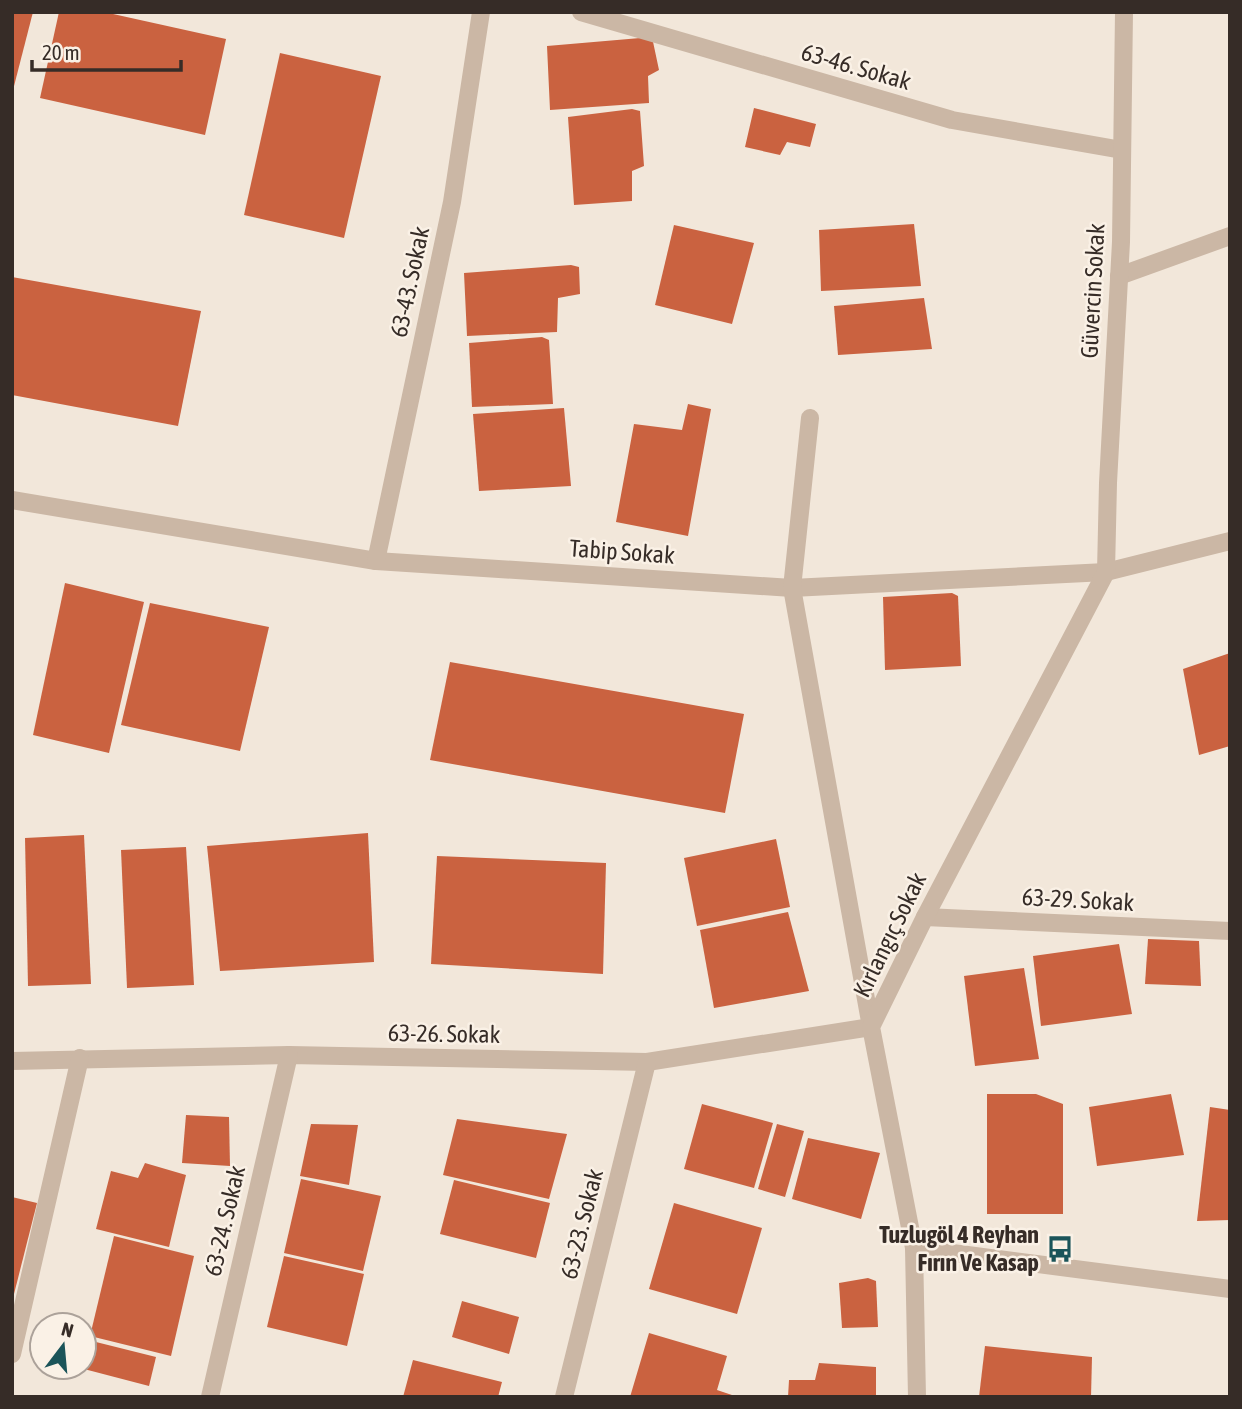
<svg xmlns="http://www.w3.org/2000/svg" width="1242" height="1409" viewBox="0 0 1242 1409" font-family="'Asap Condensed',sans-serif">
	<rect width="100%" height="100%" fill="#f2e7da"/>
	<g fill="#ca6240">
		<path d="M12 12H33L13 90H12Z"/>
		<path d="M59 12H104L226 39 205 135 40 98Z"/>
		<path d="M652 37 659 70 648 76 649 103 550 110 547 46Z"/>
		<path d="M280 53 381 76 344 238 244 215Z"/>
		<path d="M754 108 816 124 810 147 787 142 780 155 745 147Z"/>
		<path d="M632 109 640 111 644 166 632 171V201L574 205 568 117Z"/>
		<path d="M914 224 921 286 821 291 819 230Z"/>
		<path d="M674 225 754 243 732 324 655 305Z"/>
		<path d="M571 265 579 267 580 294 558 298 557 332 467 336 464 273Z"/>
		<path d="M12 277 201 311 178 426 12 395Z"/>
		<path d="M924 298 932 349 838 355 834 306Z"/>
		<path d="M542 337 549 340 553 404 472 407 469 343Z"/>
		<path d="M688 404 711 409 688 536 616 522 634 424 682 430Z"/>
		<path d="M564 408 571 486 479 491 473 414Z"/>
		<path d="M65 583 144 602 109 753 33 735Z"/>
		<path d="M952 593 958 596 961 666 885 670 883 597Z"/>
		<path d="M150 603 269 627 240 751 121 725Z"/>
		<path d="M1230 653V746L1199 755 1183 669Z"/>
		<path d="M450 662 744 714 725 813 430 760Z"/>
		<path d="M368 833 374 962 220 971 207 846Z"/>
		<path d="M84 835 91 984 28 986 25 838Z"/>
		<path d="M776 839 790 907 697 926 684 858Z"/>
		<path d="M186 847 194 985 127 988 121 850Z"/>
		<path d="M437 856 606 863 603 974 431 964Z"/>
		<path d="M788 912 809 991 714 1008 700 930Z"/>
		<path d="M1148 939 1199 941 1201 986 1145 984Z"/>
		<path d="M1119 944 1132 1014 1041 1026 1033 956Z"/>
		<path d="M1024 968 1039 1059 975 1066 964 976Z"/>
		<path d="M987 1094H1036L1063 1104V1214H987Z"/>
		<path d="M1171 1094 1184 1155 1097 1166 1089 1107Z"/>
		<path d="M702 1104 773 1123 754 1188 684 1169Z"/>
		<path d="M1210 1107 1230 1110V1220L1197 1221Z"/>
		<path d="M186 1115 229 1117 230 1166 182 1163Z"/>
		<path d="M457 1119 567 1134 549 1199 443 1175Z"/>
		<path d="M311 1124 358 1125 349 1185 300 1176Z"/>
		<path d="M777 1124 804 1131 785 1197 758 1189Z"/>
		<path d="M808 1138 880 1153 861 1219 792 1199Z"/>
		<path d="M145 1163 186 1175 169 1247 96 1229 111 1171 138 1178Z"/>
		<path d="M301 1179 381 1196 363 1271 284 1253Z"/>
		<path d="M454 1180 550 1203 536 1258 440 1234Z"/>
		<path d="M12 1197 37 1203 13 1298H12Z"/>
		<path d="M674 1203 762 1228 737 1314 649 1289Z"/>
		<path d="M114 1236 194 1256 171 1356 90 1336Z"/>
		<path d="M284 1256 364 1274 347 1346 267 1327Z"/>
		<path d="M868 1278 876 1281 878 1327 842 1328 839 1283Z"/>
		<path d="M462 1301 519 1317 509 1354 452 1337Z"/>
		<path d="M649 1333 727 1356 717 1390 738 1397H630Z"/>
		<path d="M88 1340 156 1357 149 1386 84 1369V1353Z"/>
		<path d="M985 1346 1092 1357 1091 1397H979Z"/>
		<path d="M413 1360 502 1382 498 1397H403Z"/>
		<path d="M819 1363 876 1367V1397H788L789 1380H815Z"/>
	</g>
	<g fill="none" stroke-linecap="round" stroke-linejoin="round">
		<g stroke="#cbb7a5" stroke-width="18">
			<path d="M581 12 952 120 1122 150"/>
			<path d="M1119 276 1230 236"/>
			<path d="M12 500 376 561 792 588 1106 572 1230 541"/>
			<path d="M376 561 452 202 481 12"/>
			<path d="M925 917 1230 931"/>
			<path d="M12 1061 289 1055 647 1062 871 1027 792 588 810 418"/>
			<path d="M914 1248 1230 1289"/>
			<path d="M12 1354 80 1058"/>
			<path d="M210 1397 289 1055"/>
			<path d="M564 1397 647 1062"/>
			<path d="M917 1397 914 1248 871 1027 925 917 1106 572 1108 483 1121 242 1124 12"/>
		</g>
	</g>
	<defs>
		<symbol id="bus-bare" viewBox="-9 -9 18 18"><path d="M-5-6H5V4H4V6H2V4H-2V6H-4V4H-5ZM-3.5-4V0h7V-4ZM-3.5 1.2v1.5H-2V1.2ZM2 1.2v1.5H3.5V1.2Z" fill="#1b5459" stroke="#faf1e6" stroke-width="2.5" paint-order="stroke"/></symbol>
	</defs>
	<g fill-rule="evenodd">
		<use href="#bus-bare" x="1041" y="1230" width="38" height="38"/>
	</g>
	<g text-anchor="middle" stroke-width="5" stroke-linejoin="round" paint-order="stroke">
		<g font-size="24" fill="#362c27" stroke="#faf1e6">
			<text transform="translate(856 67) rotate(16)" y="8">63-46. Sokak</text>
			<text transform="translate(410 282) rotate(-78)" y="8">63-43. Sokak</text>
			<text transform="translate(1093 291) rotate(-87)" y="8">Güvercin Sokak</text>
			<text transform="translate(622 552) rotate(4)" y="8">Tabip Sokak</text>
			<text transform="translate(1078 900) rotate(3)" y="8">63-29. Sokak</text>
			<text transform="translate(890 935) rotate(-64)" y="8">Kırlangıç Sokak</text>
			<text transform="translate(444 1034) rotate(1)" y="8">63-26. Sokak</text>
			<text transform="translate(225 1221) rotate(-77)" y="8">63-24. Sokak</text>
			<text transform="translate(582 1224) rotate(-76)" y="8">63-23. Sokak</text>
		</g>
		<g font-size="24" font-weight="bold" fill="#362c27" stroke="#faf1e6" text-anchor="end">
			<text x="1039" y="1243">Tuzlugöl 4 Reyhan<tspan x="1039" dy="28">Fırın Ve Kasap</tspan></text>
		</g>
	</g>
	<rect width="1242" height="1409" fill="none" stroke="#362c27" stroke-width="28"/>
	<g transform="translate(63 1346) rotate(16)"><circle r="33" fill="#faf1e6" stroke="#aca29a" stroke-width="2"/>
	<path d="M0-5L12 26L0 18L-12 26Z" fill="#1b5459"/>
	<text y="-10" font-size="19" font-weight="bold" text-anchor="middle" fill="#362c27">N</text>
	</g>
	<path d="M32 60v10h149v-10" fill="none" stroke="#362c27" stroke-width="3.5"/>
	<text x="42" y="60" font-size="21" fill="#362c27" stroke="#faf1e6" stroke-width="5" paint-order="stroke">20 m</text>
</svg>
